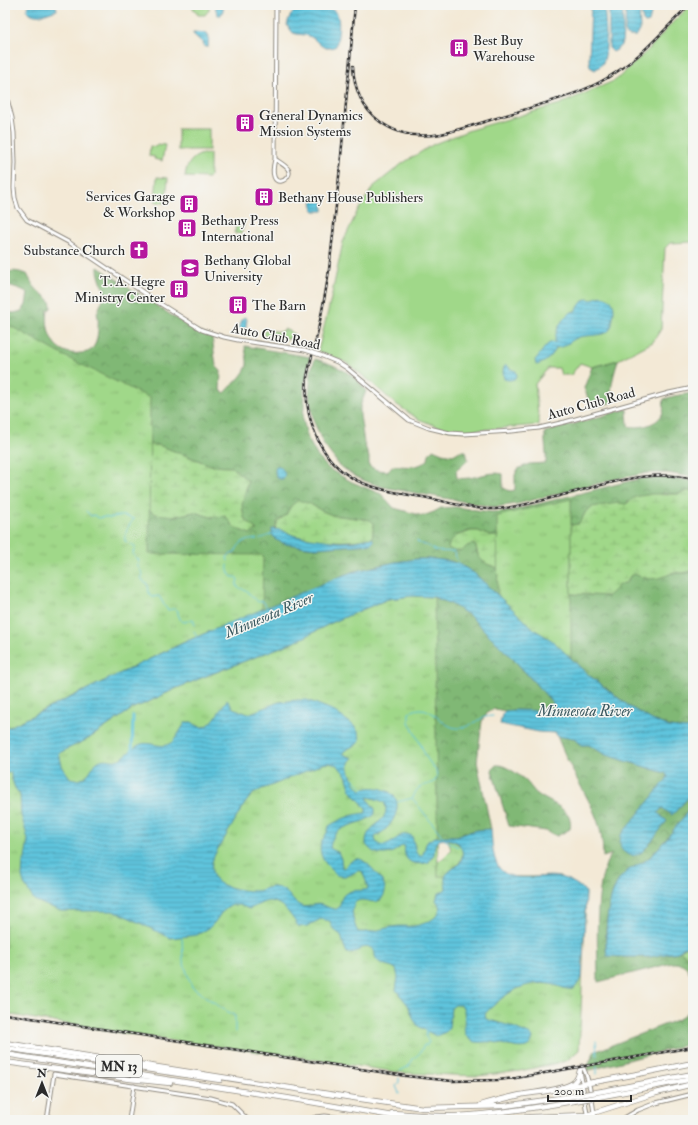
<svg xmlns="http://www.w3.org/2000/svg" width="698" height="1125" viewBox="0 0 698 1125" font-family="'IM FELL Double Pica',serif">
	<defs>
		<pattern id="forest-crowns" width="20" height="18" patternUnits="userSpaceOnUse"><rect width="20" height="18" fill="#80b875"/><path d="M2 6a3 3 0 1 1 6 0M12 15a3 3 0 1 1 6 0" fill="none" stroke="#699660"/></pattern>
		<pattern id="wetland-marsh" width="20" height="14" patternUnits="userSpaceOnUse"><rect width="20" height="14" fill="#a0d889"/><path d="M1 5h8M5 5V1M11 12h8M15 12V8" fill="none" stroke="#8aba76"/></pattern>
		<pattern id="park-tufts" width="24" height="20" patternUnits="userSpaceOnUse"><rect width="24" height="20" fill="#a0d889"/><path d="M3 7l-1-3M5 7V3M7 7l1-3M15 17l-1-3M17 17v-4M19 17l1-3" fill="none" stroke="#8aba76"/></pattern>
		<pattern id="water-rules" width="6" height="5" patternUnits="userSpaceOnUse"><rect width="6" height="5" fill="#5fc4dd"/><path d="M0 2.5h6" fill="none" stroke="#4f9fb3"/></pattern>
	</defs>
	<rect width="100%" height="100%" fill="#f6f6f2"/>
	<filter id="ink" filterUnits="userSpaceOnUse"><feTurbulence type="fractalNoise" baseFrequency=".025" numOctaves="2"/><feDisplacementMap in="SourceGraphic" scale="8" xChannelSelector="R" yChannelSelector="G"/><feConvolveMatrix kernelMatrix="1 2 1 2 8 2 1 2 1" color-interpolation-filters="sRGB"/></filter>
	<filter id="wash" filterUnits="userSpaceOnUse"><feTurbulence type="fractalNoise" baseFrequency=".012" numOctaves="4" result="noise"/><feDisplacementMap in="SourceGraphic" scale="16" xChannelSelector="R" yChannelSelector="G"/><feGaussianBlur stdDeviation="0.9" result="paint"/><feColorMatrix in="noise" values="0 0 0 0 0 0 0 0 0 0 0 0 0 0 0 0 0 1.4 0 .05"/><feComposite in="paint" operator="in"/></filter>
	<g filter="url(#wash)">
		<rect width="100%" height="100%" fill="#f3e9d6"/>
		<g fill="#a0d889" stroke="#66825a">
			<path d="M691 5H693V242L670 243 665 248 661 329 653 342 618 360 592 367 580 363 571 375H561L559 368H548L535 384 539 425 465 431 442 428 418 419 393 402 371 382 347 363 318 351 330 303 343 242 357 212 373 187 403 163 434 144 470 130 560 104 616 80 649 49 672 23Z"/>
			<rect x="178" y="129" width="31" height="21"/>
			<path d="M157 144 165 145 162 161 154 159 155 157 149 156 150 146 156 147Z"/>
			<path d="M202 154H210V176L208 178 185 177C186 165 191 158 202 154Z"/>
			<path d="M157 177 168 178 166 203 155 202Z"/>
		</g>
		<g fill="url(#forest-crowns)" stroke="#567250" fill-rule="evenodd">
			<path d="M98 267 192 329 212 337 216 366 221 371 220 390 225 393C231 386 243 376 246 368 249 362 245 353 245 346L310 357 304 389V406L303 420 308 439 318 457 329 469 352 482 381 494 394 508 423 516 434 512 441 508 455 507 491 512 509 511 638 479C658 477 673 477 693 481V491H687L679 494 664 493 628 501 626 505 618 503 586 511 582 519 578 524 506 537 490 536 478 531H469L456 536 467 546 472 544 476 546 477 553 487 564 558 590 573 594 608 596 619 585 627 582 630 576 635 574 642 577H661L672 573H688L693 569V728L685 729 670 727 652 720 630 707 586 673 567 655 535 630 474 573 461 565 450 561 433 559H417L395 562 352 572 187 641 5 729 95 495 175 516 194 512 211 517 225 516 235 528 250 534 244 518 242 505 248 481 232 467 213 466 158 445 128 443 5 376V312L14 313 22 311 26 305 28 293C21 288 13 287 5 284V274C11 269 20 272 27 274 30 280 33 286 38 291 44 296 52 299 51 308L48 310C44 333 55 357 81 353 86 353 92 351 94 346 97 342 97 336 98 331 98 325 99 319 97 313L104 297 105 291C102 286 97 272 98 267ZM310 504 322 511 332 515 370 520 373 530 372 538 374 541 371 544 316 548 299 546 272 529 275 530 278 521 286 515 291 506Z"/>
			<path d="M315 359C334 364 356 374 366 391L360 406V415L364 443 369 457V466L377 470 387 471 394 466C407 466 417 469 428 460L429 454 433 449 442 453 453 455 460 451H466L468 460 456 471 457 478C473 481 487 470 503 474V488L510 491 515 490V475L518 469 529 464 546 463C547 452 544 443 545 432L627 409 628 426C639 429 659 425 663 412 664 410 663 404 664 399L674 396 693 393V477L667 473H647L616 479 517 504 494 507 383 487 365 481 353 475 339 465 324 445 314 422 311 407 309 394 311 370Z"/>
			<path d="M618 360C615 372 608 390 613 402L592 408 584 388 592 367Z"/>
			<path d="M433 597 451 604 469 615 516 662 552 702 554 707 550 711 514 710 505 711 495 709 488 711 482 721 477 762 491 829 478 830 464 833 457 836H447L435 837 59 753Z"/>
			<path d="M557 736 574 739 581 745H589L606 755 665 773 668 776 667 780 621 835 667 821 658 813 662 808 672 815 693 793V806L691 807C678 824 665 842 650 857 641 865 632 866 624 874 608 888 603 935 607 956L624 957H649L678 952 680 951 693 960V994C692 985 693 969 682 964 679 963 675 963 672 963L598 982C598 946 594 898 606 864 607 861 610 857 612 854L603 857C603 824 593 809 578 781 570 766 563 751 557 736Z"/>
			<path d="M496 765C505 764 519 775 526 781 529 784 532 789 536 793 546 801 559 804 567 814 571 819 571 823 570 829L557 836 546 831 509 826 492 771 493 768Z"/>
			<path d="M693 1005V1043L586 1071 594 1052 679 1019 690 1011Z"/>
		</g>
		<g fill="url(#wetland-marsh)" stroke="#66825a">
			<path d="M192 5H209V10L205 15H198L194 10Z"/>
			<path d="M284 329 293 333 294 335C293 336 292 337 291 338 287 341 268 337 264 335L263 333 266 330 282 332Z"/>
			<path d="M5 376 128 443 158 445 213 466 232 467 248 481 242 505 244 518 257 530 250 534 235 528 225 516 211 517 194 512 175 516 155 514 134 499Z"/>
			<path d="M687 491H693V569C685 575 680 572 672 573 669 574 666 576 663 577 652 580 644 579 635 574L630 576 627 582 619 585 608 596 573 594 558 590 487 564C479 559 478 556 476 546L472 544 467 546 462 551H454L448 548 450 542 456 536 471 531H478L490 536 506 537 578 524 582 519 586 511 592 507 618 503 626 504 635 497 651 494H679Z"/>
			<path d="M298 500 310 504 322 511 332 515 370 520 374 523 372 538C346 543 322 542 296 536 289 534 283 530 275 530L278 521 286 515 291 506Z"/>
			<path d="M448 839C460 843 468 850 459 863 457 866 454 867 452 869 449 871 447 874 446 877L390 911 430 868 443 858 451 850Z"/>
			<path d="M693 941V960L680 951Z"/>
		</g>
		<g fill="url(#park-tufts)" stroke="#66825a">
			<path d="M236 224H242L244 225 241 233 238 234 237 233 235 234 234 231H236L235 226Z"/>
			<path d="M5 323 70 359 150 398 149 554 263 555 262 610 187 641 5 729Z"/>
			<path d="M571 499V685L498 618 497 516Z"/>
			<path d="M412 596 434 597 438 876 559 877 579 886 586 892 581 1012 579 1050 566 1061 520 1071 478 1076 403 1073 298 1057 166 1040 5 1014V774L25 767 88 739 135 707 144 704 177 688 206 676 299 640 329 624 359 611 388 599Z"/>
		</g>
		<g fill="url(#water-rules)" stroke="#457884" fill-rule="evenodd">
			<path d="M28 5H56L57 10C47 13 35 20 27 10Z"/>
			<path d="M215 5H223V10L221 15H218L216 10Z"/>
			<path d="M303 5C310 6 331 7 336 12 341 18 338 39 336 46 321 53 319 40 309 36 304 34 298 35 293 33L287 25C289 15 294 10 303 5Z"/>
			<path d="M591 5H604C605 18 609 55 602 64 600 67 597 68 595 70L590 67 589 60Z"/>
			<path d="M609 5H622C623 13 624 39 621 45 619 48 616 50 613 52L609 48Z"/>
			<path d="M626 5H639L640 31 636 36H628L625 32Z"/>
			<path d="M642 5H653L649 22 645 23 643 21 641 11Z"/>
			<path d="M193 32 207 33 209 36 208 47H205L203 43 193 34Z"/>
			<path d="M315 196H320L324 198V200L323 211H315L313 209 312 197Z"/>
			<path d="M602 296C615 299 615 307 613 318 612 324 612 329 607 332 601 336 587 335 579 337 571 340 566 347 556 348 553 356 544 364 536 365L535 360C538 357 546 345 548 344 549 343 554 342 555 342 554 332 565 311 576 311 580 305 583 296 592 300L597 297Z"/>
			<path d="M244 317 247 319 245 332 239 330C239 326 241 321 244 317Z"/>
			<path d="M506 365 508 366 510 369 516 371 517 376C515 380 509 381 504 379 503 374 502 368 506 365Z"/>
			<path d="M276 466H279C283 469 287 474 283 479H279C275 478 274 470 276 466Z"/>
			<path d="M272 529 281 530 295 536 340 542 355 541 372 538 374 541 371 544 316 548 286 544 276 540 272 534Z"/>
			<path d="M417 559H433L450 561 461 565 474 573 535 630 553 641 586 673 630 707 652 720 670 727 685 729 693 728V793L672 815 662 808 658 813 667 821C661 828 646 851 639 854 634 857 628 855 624 852 619 848 620 841 621 835L666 780 668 776 665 773 606 755 589 745H581L574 739 557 736 556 733 539 732 500 724 502 715 505 711 514 710 551 711 554 707 552 702 516 662 469 615 451 604 434 597 412 596 388 599 359 611 329 624 299 640 206 676 177 688 144 704 135 707 88 739 59 753 62 766 70 778 79 780C81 779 85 777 87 775 92 770 94 762 101 760 106 758 112 761 116 760 124 759 132 748 139 745 148 740 160 749 169 744 176 741 181 728 186 722H192C209 738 218 711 227 700L233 708 248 714 279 702 298 700H307L332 710 349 722 354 726 359 733 360 739 359 743 344 751 343 754 353 758C351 760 350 760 349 763 347 770 355 786 361 790 368 787 374 787 382 789 405 795 398 817 386 829 383 832 379 834 375 837 375 843 380 847 386 845 394 843 397 835 407 834L412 836 416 852 418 855 421 856 423 854 426 844 428 841 435 837 447 836H457L464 833 478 830 491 829C492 841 492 855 498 866 510 886 540 873 559 877 569 879 579 885 586 892L582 978 574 989C566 991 559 985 550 984 528 981 510 990 494 1005 491 1008 488 1010 485 1014L486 1019 510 1026 531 1035 533 1037C532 1042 531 1045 526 1047 517 1050 503 1043 492 1042 484 1041 475 1045 468 1038 461 1031 466 1019 464 1011 464 1010 461 1006 461 1005H455L451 1008 449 1028 447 1031 442 1034 436 1036 423 1029 418 1026 414 1020 408 1005 396 990 398 977 396 969C391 965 384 966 379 962 371 956 380 950 366 946 360 949 354 954 347 953L344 946 341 935C335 931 331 928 330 921L321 919 307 926 299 927C291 916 283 901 268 901 262 902 255 907 249 909L240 905H232L227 908 221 913 215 922 209 928 197 935 170 938 130 918 113 911H62L45 905 34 900 24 884 22 877 23 862 25 859 28 839 21 815 20 795 15 788 11 777V772L5 774V729L187 641 324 583 352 572 395 562ZM329 763 337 765 346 775 351 791 366 808V813C353 814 340 819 329 826 328 833 324 837 321 843 318 853 324 863 331 869 334 873 336 876 341 876 343 876 348 876 350 875 355 873 356 870 362 871L366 881 368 889C360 892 353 888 345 894 340 897 341 907 337 909 333 910 326 906 322 905 314 902 307 910 299 905 289 899 290 890 275 887 270 886 266 889 261 890 251 893 221 888 215 879 212 875 211 867 212 862 215 851 223 842 228 832 236 820 241 807 251 796 257 790 265 788 273 785L322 764ZM368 797 376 799 384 802C392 819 373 823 368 834 366 837 366 841 366 844 372 855 386 857 396 850 399 848 401 846 404 845 405 848 404 851 405 855 408 865 421 865 429 862 430 859 433 857 434 854 435 851 434 848 435 845 437 838 446 839 451 840 454 841 457 842 459 844 464 849 463 860 459 864 454 869 448 870 445 877 444 881 446 885 446 889L438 894 436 900C448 915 427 924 414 926 407 927 400 925 392 927 381 929 370 933 358 932 354 925 346 900 362 900 371 900 371 904 381 900 383 896 386 893 385 888 385 882 366 859 359 859 353 858 348 864 344 868H342L341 859 338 852 333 850 330 848C333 821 360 828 375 814V809L368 800Z"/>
			<path d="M693 806V941L678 952 649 957H624L607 956C604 934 607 889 624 874 632 866 641 865 650 857 665 842 678 824 691 807Z"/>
		</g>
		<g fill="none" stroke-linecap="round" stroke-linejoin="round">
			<g stroke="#5fc4dd" stroke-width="1">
				<path d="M86 511 91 516 94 515 98 518 105 517 110 518 118 516H124L134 519C129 525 124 532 125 541L127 542"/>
				<path d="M260 539 272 534"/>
				<path d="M417 541 419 543 428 546 436 551 455 552 456 558 458 561 457 564"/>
				<path d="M130 544 135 546V548C131 557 133 554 139 560 136 568 139 567 142 573L143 575 141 578 144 582 148 585 149 593 152 597 159 596 166 608 168 610C172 609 175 608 178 611V614L181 621 185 622 192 619 194 620V625"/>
				<path d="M228 561 227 557 231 554 235 553C240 540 244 541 257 539"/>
				<path d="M228 565C227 569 229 574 232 577H236L238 580 237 582V587C247 590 252 596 258 602L263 601 268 609"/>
				<path d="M194 631 197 637"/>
				<path d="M353 778 364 790"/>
				<path d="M413 799 443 837"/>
				<path d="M397 802 413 798C418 783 423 788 435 781L437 777 436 771 426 757 420 743 409 722V713C430 699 439 726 456 728 470 730 479 715 493 716"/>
				<path d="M445 840 454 845 463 849"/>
				<path d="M182 937 183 961 192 987 220 1007 235 1016V1032"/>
				<path d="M596 1041 597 1056"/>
				<path d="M597 1059V1060"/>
				<path d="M400 1071 409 1066 413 1059 420 1053 424 1045H427L429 1042 426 1037 427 1030"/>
				<path d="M597 1074V1066"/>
				<path d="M399 1093 396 1086 399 1082V1078"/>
			</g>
			<path stroke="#5fc4dd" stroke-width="3" d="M132 754 133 716"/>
		</g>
	</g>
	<g filter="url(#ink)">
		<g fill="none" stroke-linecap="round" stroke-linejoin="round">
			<defs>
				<g id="minor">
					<path d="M5 91 12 118 14 133 15 163 14 188 15 198 18 208 27 220 70 243 159 303 202 330 224 337 238 340 305 350"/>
					<path d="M275 159C279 162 285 165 288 169 295 179 266 195 275 159L276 5"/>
					<path d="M320 355 337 362 348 369 409 420 429 428 450 433 464 434 512 431 539 428 565 422 669 393 693 388"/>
					<path d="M47 1120 54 1074 211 1098 232 1104 248 1120"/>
					<path d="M129 1120 134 1086"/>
					<path d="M307 1120 317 1117 325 1116 360 1120"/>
					<path d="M588 1120 580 1070 582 1066C590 1077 593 1107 595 1120"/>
					<path d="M621 1120 638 1110 656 1103 693 1094"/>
				</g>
				<g id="highway">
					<path d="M5 1043 354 1098 423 1108 505 1106 573 1096"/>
					<path d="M5 1048 220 1080"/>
					<path d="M5 1054 287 1098 416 1120"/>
					<path d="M5 1062 130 1079 170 1083"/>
					<path d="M561 1088 638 1074 693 1063"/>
					<path d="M603 1091 693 1074"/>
					<path d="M603 1096 693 1079"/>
					<path d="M481 1105C494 1101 507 1098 520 1095 534 1092 562 1091 573 1083 577 1080 579 1075 580 1070"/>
					<path d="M392 1113C413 1114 434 1117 456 1116 496 1114 534 1108 574 1101"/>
					<path d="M489 1120 532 1117 587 1115 656 1093 693 1084"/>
				</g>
			</defs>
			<use href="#minor" stroke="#8f8a80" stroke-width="5"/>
			<use href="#highway" stroke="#8f8a80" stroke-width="6"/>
			<use href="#minor" stroke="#fff" stroke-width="3"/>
			<use href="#highway" stroke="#fff" stroke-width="4.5"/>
			<defs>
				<g id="rail">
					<path d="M355 5C347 90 340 176 330 261 327 291 320 320 314 349 311 358 309 368 307 377 303 417 320 463 358 481 380 491 404 494 428 498 448 502 469 509 490 509 507 509 524 505 540 501 559 496 578 491 597 486 629 478 660 471 693 479"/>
					<path d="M353 66C355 116 394 142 441 134 467 128 492 119 517 112 550 101 586 93 615 73 643 55 666 28 689 5"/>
					<path d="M5 1014 406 1076 452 1081 498 1080 516 1078 693 1047"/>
				</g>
			</defs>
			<use href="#rail" stroke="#2b2b2b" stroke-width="2.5"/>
			<use href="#rail" stroke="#f6f6f2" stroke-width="1" stroke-dasharray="3" stroke-linecap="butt"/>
			<defs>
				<path id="minor-bridge" d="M305 350 320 355"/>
				<g id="highway-bridge">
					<path d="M573 1096 603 1091"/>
					<path d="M574 1101 603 1096"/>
				</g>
			</defs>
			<use href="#minor-bridge" stroke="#8f8a80" stroke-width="5" stroke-linecap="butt"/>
			<use href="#highway-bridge" stroke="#8f8a80" stroke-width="6" stroke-linecap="butt"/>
			<use href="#minor-bridge" stroke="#fff" stroke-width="3"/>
			<use href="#highway-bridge" stroke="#fff" stroke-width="4.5"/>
		</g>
	</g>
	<defs>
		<symbol id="building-square" viewBox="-11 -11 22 22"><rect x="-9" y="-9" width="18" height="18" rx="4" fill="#b5179e" stroke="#f6f6f2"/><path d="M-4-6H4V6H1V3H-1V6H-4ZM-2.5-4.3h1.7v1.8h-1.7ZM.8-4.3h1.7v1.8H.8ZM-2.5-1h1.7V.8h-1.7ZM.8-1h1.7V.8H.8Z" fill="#fff"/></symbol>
		<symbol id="church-square" viewBox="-11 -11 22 22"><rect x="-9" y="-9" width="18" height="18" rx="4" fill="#b5179e" stroke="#f6f6f2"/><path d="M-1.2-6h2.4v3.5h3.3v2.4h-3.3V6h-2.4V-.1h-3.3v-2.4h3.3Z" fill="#fff"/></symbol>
		<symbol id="university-square" viewBox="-11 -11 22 22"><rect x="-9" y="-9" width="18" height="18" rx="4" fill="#b5179e" stroke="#f6f6f2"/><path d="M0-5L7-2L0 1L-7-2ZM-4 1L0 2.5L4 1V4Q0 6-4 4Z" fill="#fff"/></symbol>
	</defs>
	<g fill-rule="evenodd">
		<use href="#building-square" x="448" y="37" width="22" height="22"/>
		<use href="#building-square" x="234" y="112" width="22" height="22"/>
		<use href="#building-square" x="253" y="186" width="22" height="22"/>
		<use href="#building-square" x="178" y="193" width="22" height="22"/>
		<use href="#building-square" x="176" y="217" width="22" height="22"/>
		<use href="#church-square" x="128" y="239" width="22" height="22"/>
		<use href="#university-square" x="179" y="257" width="22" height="22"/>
		<use href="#building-square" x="168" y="278" width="22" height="22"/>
		<use href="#building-square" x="227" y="294" width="22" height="22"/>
	</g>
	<g text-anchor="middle" stroke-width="3" stroke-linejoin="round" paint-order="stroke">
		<rect fill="#f6f6f2" stroke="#686867" stroke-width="1" x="96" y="1055" width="46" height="22" rx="3"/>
		<g font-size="13" font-weight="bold" fill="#2b2b2b">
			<text x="119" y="1071">MN 13</text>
		</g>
		<g font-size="14" fill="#2b2b2b" stroke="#f6f6f2" text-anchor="start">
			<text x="473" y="45">Best Buy<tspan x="473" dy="16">Warehouse</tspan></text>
			<text x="259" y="120">General Dynamics<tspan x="259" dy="16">Mission Systems</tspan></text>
			<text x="175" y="201" text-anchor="end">Services Garage<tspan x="175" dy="16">&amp; Workshop</tspan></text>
			<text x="278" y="202">Bethany House Publishers</text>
			<text x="201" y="225">Bethany Press<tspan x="201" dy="16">International</tspan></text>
			<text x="125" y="255" text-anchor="end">Substance Church</text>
			<text x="204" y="265">Bethany Global<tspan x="204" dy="16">University</tspan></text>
			<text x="165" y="286" text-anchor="end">T. A. Hegre<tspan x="165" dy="16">Ministry Center</tspan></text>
			<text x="252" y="310">The Barn</text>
		</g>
		<g font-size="14" fill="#2b2b2b" stroke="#f6f6f2">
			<text transform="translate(276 336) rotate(11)" y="5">Auto Club Road</text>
			<text transform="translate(591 403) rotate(-15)" y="5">Auto Club Road</text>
		</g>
		<g font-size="15" font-style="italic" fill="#3b5960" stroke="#f6f6f2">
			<text transform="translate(269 615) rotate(-23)" y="5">Minnesota River</text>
			<text x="585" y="716">Minnesota River</text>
		</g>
	</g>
	<rect width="698" height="1125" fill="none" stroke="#f6f6f2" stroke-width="20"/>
	<g transform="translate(42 1083)" stroke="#f6f6f2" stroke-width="3" paint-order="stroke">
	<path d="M0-3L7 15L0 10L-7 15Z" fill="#2b2b2b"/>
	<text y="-6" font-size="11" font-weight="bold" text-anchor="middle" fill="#2b2b2b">N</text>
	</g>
	<path d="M548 1095v6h83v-6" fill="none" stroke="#2b2b2b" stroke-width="2"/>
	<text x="554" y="1095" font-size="12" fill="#2b2b2b" stroke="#f6f6f2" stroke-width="3" paint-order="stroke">200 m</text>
</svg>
